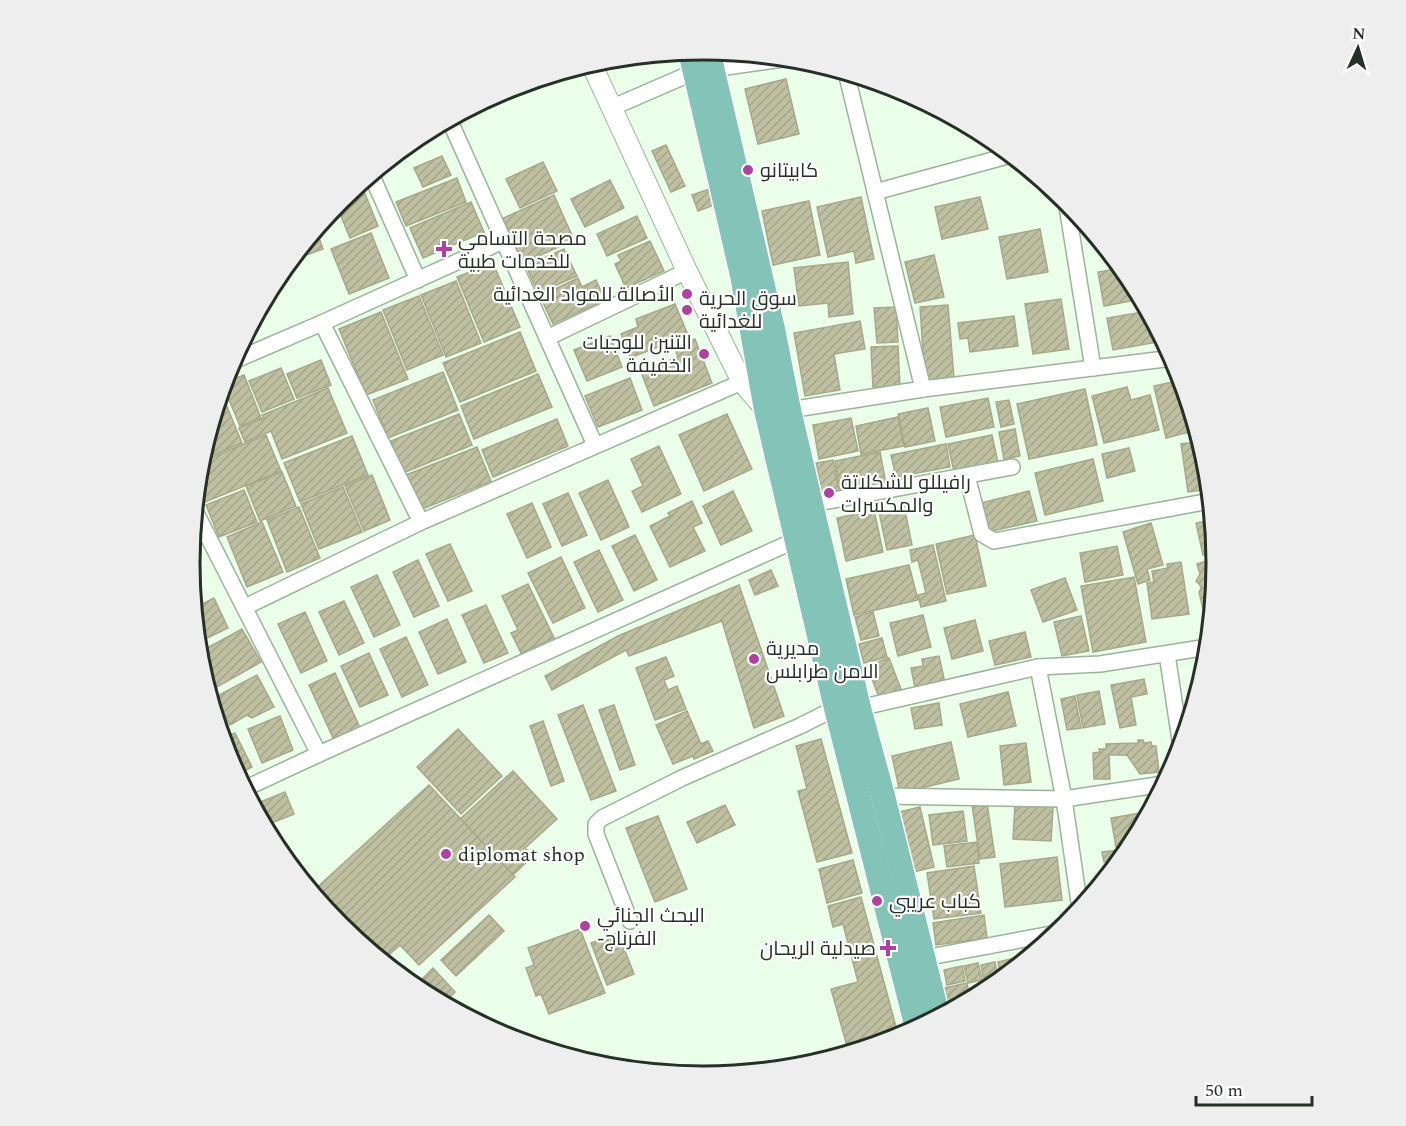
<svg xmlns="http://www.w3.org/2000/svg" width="1406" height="1126" font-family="Spectral,Cairo,serif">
	<defs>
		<pattern id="building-hatch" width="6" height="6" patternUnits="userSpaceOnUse" patternTransform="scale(1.5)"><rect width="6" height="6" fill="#bfc0a1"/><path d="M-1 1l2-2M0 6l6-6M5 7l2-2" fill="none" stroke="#a4a58a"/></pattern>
	</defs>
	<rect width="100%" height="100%" fill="#eafee9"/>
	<g fill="url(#building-hatch)" stroke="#a6a889" stroke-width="1.5">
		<polygon points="786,79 799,134 758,144 745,89"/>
		<polygon points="666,145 685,186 671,192 652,151"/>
		<polygon points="442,156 451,175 423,187 414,168"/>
		<polygon points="543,162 557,191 520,208 506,179"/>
		<polygon points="457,178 466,202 406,226 396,202"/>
		<polygon points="610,180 624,208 585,227 571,199"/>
		<polygon points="361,184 378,226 350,238 336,204 356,186"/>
		<polygon points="716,187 722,202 698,211 692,195"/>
		<polygon points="554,195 574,240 517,266 497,221"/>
		<polygon points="861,197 874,259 856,263 854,251 828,257 817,207"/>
		<polygon points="980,197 988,229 942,239 935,207"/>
		<polygon points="809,201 820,255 773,265 762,211"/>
		<polygon points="471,202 484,232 423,258 410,228"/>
		<polygon points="637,216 647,238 607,256 597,234"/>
		<polygon points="316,229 323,249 298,258 296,253"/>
		<polygon points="1040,229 1048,272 1007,279 999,237"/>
		<polygon points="371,233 389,278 349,294 331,249"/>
		<polygon points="650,241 664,271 626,288 615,264 621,261 618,255"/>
		<polygon points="564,249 577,276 538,293 526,266"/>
		<polygon points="934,255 944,297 915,303 905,262"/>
		<polygon points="848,262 853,314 829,317 828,303 799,306 794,268"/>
		<polygon points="493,263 520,327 484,342 457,277"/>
		<polygon points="1122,268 1130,278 1141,299 1104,306 1098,272"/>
		<polygon points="578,278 582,287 596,280 605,300 553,324 540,296"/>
		<polygon points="456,281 481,343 446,357 421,295"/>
		<polygon points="419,296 443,355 407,370 383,310"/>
		<polygon points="1061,299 1069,349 1033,354 1025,304"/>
		<polygon points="675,304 688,335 630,358 621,334 638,327 636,319"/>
		<polygon points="948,305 954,378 925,380 920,307"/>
		<polygon points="896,307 898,342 877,343 874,308"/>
		<polygon points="1148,311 1155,325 1158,342 1113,350 1107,318"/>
		<polygon points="381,312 408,379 366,395 339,329"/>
		<polygon points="1014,316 1018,346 970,352 968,338 960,339 958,323"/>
		<polygon points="860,321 865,349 834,354 840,390 805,396 794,333"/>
		<polygon points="520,332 536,371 460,402 443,363"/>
		<polygon points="610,336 622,367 587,381 574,350"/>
		<polygon points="695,339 712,383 654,406 641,372 678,357 674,347"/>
		<polygon points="898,346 900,387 873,387 871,347"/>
		<polygon points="321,360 331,385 297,398 287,374"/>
		<polygon points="281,368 294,399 262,412 249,381"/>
		<polygon points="443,372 458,410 388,438 373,400"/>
		<polygon points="538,374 552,407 474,439 461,406"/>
		<polygon points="244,375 261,418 240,426 223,385 223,383"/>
		<polygon points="630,378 642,410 598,427 585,396"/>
		<polygon points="1181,380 1193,431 1166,438 1154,386"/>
		<polygon points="1127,387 1131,400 1150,395 1159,430 1104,443 1092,396"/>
		<polygon points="328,388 347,433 282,459 271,431 245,442 239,428 264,418 262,415"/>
		<polygon points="1085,389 1097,445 1029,459 1017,404"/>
		<polygon points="221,392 242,443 213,455 206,440"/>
		<polygon points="988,398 994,427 946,437 940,407"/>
		<polygon points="1009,400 1014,424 1001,427 996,402"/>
		<polygon points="928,408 935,441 905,447 898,414"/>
		<polygon points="459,414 472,445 403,473 391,441"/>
		<polygon points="727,414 752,469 704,491 679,435"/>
		<polygon points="898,417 904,446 861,454 856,426"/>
		<polygon points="851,418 858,451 819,459 813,425"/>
		<polygon points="557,419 568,446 493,477 482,450"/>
		<polygon points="1015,429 1020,456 1004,459 999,432"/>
		<polygon points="266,435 281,471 200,504 196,494 200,462"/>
		<polygon points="992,435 998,463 954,472 948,444"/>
		<polygon points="352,436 368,475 300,502 284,463"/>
		<polygon points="1197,442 1199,445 1201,445 1205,457 1209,489 1188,492 1181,444"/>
		<polygon points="946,444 950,467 896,477 891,455"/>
		<polygon points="659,446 681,494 642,512 632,491 643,486 631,459"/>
		<polygon points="477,447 491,481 420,510 406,475"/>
		<polygon points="1129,448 1135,471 1107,478 1102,454"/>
		<polygon points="880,452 886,484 841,493 835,461"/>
		<polygon points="1093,459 1103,501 1045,515 1035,473"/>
		<polygon points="833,460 840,495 823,499 816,463"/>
		<polygon points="282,472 296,506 260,521 246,486"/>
		<polygon points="372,475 390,520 364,531 345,486"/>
		<polygon points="608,480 629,527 601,540 579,493"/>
		<polygon points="343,487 362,532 319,549 301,504"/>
		<polygon points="244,490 257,522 219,537 206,505"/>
		<polygon points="733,491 752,531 721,545 703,506"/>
		<polygon points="1029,491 1037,521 987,532 981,503"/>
		<polygon points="568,493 587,535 562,546 543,504"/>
		<polygon points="692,501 702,523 693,527 705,551 670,567 650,526 670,516 668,513"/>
		<polygon points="532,503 551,547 527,558 507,514"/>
		<polygon points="904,506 912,545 887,550 879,512"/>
		<polygon points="299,507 320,558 287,572 267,520"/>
		<polygon points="874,510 883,552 846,561 837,518"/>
		<polygon points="1212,520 1215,546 1213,546 1214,552 1203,555 1196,523"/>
		<polygon points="262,522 283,572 247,587 227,537"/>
		<polygon points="1151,523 1163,565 1147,569 1150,580 1138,584 1123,532"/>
		<polygon points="635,535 657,580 634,591 612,546"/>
		<polygon points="975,535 986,586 947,594 936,544"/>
		<polygon points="450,544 472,591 448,601 426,554"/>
		<polygon points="933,545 946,601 921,607 918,595 926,593 918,560 912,562 910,550"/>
		<polygon points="1117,546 1123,575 1085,582 1080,553"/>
		<polygon points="599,550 623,600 598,612 574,562"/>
		<polygon points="561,557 585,608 553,623 528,573"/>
		<polygon points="418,560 439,606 414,617 393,572"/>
		<polygon points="1210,560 1214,570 1216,570 1211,621 1206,622 1199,592 1201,588 1200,585 1196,581 1200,574 1197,564"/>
		<polygon points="1181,562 1189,614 1152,619 1147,583 1154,582 1152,571 1168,568 1167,564"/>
		<polygon points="909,565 918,600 854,615 846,579"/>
		<polygon points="771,570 778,586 755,595 749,580"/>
		<polygon points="377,575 400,625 374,637 351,587"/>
		<polygon points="1134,577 1146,642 1093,652 1081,586"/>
		<polygon points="1065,578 1077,610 1043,622 1031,590"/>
		<polygon points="528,584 554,638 521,653 511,633 518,630 502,596"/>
		<polygon points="739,585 784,716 754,728 722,621 629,656 626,650 552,690 545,676 618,636"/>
		<polygon points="214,598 228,628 197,643 194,608"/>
		<polygon points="344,601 364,643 339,655 319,612"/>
		<polygon points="486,605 508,653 484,663 462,615"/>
		<polygon points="305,612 327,661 301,673 278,624"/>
		<polygon points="873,612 879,636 861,640 855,617"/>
		<polygon points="923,615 931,647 898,656 890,623"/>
		<polygon points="1081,616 1089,651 1062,656 1054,622"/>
		<polygon points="447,619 466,662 438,674 419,632"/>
		<polygon points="975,620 983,651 952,659 944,628"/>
		<polygon points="242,629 261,662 208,692 199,663 198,653"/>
		<polygon points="1025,632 1031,657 995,665 989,641"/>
		<polygon points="406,637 428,685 402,697 380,649"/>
		<polygon points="882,638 887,657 864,663 859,644"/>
		<polygon points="369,653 388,695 360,707 341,666"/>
		<polygon points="939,656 945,683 915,688 911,668 923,666 922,659"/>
		<polygon points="666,657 674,676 664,680 668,690 677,686 686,709 655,720 636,668"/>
		<polygon points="889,658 901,689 879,697 867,666"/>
		<polygon points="335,673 360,728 334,740 309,685"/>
		<polygon points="257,675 274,707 252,718 247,715 230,725 215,697"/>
		<polygon points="1144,679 1147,694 1131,697 1136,725 1120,728 1111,685"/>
		<polygon points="1099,691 1105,724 1083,728 1077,695"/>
		<polygon points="1008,692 1016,726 968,737 960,704"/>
		<polygon points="1075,696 1081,728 1067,730 1061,699"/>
		<polygon points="939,703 942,725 915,729 911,708"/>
		<polygon points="583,705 616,791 591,800 558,715"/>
		<polygon points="614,705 635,765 620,770 599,710"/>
		<polygon points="687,711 701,744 708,741 713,751 694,759 693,756 673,764 656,725"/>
		<polygon points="280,716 293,750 262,763 248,729"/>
		<polygon points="543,721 564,781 551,786 530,726"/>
		<polygon points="458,729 502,776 461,814 417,767"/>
		<polygon points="235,733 252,767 237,775 228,759 222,739"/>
		<polygon points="821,739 852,853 817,862 798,791 807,789 796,746"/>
		<polygon points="1138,740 1143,740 1144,743 1151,742 1152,746 1156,746 1159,772 1140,774 1127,755 1109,755 1110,779 1094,779 1093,753 1100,752 1099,749 1106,749 1106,744 1138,743"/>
		<polygon points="951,742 959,779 900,793 892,756"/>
		<polygon points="1026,743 1031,782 1004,785 1000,746"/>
		<polygon points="513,771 557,819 525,848 533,856 513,875 460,819"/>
		<polygon points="429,785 515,877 419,965 400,945 382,961 340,926 312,892"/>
		<polygon points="285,792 294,814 264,826 253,805"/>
		<polygon points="987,803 995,857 980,859 972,805"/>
		<polygon points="725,805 735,825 697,843 687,822"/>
		<polygon points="1015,805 1053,807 1051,841 1013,839"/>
		<polygon points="920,807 934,867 913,872 899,812"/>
		<polygon points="963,811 967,841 933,845 929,815"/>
		<polygon points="1145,812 1146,818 1132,845 1116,847 1111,818"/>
		<polygon points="658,816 687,889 655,902 626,828"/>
		<polygon points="977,842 979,863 947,867 944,846"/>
		<polygon points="1130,849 1112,871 1111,861 1104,862 1102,852"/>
		<polygon points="1057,857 1062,900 1005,907 1000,864"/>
		<polygon points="853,860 862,893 827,903 819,869"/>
		<polygon points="974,866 981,913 934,919 927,873"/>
		<polygon points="861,897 899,1038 849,1053 831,989 858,982 843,924 833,927 828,906"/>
		<polygon points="489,915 504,931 456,976 441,960"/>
		<polygon points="984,915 987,938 936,945 933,923"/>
		<polygon points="580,929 605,993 549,1014 541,994 536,996 526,968 534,965 528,948"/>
		<polygon points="618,933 634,974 607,985 591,943"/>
		<polygon points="1015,958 1017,967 1005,976 1001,977 998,962"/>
		<polygon points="995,962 998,978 984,981 981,965"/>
		<polygon points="978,963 982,980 968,983 964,966"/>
		<polygon points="962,966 965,981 947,985 944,970"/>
		<polygon points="433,968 455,992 443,1004 414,987"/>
		<polygon points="967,983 970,1000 949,1011 944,988"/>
	</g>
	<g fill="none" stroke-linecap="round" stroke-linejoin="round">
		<g stroke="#9bb39a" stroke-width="18">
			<g id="minor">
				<polyline points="611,108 694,72 712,69 790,58"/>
				<polyline points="449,119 595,445"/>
				<polyline points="371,174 418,280"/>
				<polyline points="875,192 1011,155"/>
				<polyline points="1066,200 1093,368"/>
				<polyline points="322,323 421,522"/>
				<polyline points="547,338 687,271"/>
				<polyline points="231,362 322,323 503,241"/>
				<polyline points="923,389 1173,358"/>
				<polyline points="789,410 923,389 846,72"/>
				<polyline points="967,476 982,534 994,541 1210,501"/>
				<polyline points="812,504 1012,467"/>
				<polyline points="195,511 319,754"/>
				<polyline points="245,607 421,522 742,382"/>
				<polyline points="1167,654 1181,747"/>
				<polyline points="1038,667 1064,799 1080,909"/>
				<polyline points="859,708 1038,667 1100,664 1208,647"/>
				<polyline points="244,789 319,754 796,540"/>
				<polyline points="883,796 1064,799 1164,784"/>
				<polyline points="630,921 596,834 596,824 602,818 682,778 800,726 836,708"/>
				<polyline points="924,958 1057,933"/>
			</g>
		</g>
		<g stroke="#9bb39a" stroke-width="22">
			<polyline id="tertiary" points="591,63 687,271 742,382 766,410"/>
		</g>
		<g stroke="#fff" stroke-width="27">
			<g id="primary">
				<polyline points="708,50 773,329 789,410 859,708 883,796 938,1017"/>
				<polyline points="690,51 742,275 766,410 836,708 917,1028"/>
			</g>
		</g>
		<use href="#minor" stroke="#fff" stroke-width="15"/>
		<use href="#tertiary" stroke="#fff" stroke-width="20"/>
		<use href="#primary" stroke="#84c3b8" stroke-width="24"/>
	</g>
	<g fill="#af42a1" stroke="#fff" stroke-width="2">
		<circle cx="748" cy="170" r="6"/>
		<path d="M441 240h6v6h6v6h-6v6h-6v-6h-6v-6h6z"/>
		<circle cx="687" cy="294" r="6"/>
		<circle cx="687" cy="310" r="6"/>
		<circle cx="704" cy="354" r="6"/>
		<circle cx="829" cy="493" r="6"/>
		<circle cx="754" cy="659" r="6"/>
		<circle cx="446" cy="854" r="6"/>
		<circle cx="877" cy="901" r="6"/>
		<circle cx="585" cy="926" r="6"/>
		<path d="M885 939h6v6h6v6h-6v6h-6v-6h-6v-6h6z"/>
	</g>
	<g text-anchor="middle" stroke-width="4.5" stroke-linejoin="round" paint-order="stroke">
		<g font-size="20" fill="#263026" stroke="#fff" text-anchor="start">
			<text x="760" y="177">كابيتانو</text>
			<text x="458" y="245">مصحة التسامي<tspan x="458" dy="23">للخدمات طبية</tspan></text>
			<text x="675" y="301" text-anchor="end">الأصالة للمواد الغدائية</text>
			<text x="699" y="305">سوق الحرية<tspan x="699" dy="23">للغدائية</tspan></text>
			<text x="692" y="349" text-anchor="end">التنين للوجبات<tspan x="692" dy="23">الخفيفة</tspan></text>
			<text x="841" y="489">رافيللو للشكلاتة<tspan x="841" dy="23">والمكسرات</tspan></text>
			<text x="766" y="655">مديرية<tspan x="766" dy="23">الامن طرابلس</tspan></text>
			<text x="458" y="861">diplomat shop</text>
			<text x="889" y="908">كباب عريبي</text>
			<text x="597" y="922">البحث الجنائي<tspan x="597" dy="23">-الفرناج</tspan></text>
			<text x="876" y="955" text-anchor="end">صيدلية الريحان</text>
		</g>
	</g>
	<path d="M0 0H1406V1126H0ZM200 563a503 503 0 1 1 1006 0a503 503 0 1 1-1006 0Z" fill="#eee" fill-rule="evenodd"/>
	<path fill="none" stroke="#263026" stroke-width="3" d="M200 563a503 503 0 1 1 1006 0a503 503 0 1 1-1006 0Z"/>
	<g transform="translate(1358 48) rotate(4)" stroke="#ffffff" stroke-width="4.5" paint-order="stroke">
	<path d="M0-4.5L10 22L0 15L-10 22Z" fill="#263026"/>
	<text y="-9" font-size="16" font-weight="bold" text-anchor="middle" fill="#263026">N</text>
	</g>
	<path d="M1196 1096v9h116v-9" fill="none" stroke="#263026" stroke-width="3"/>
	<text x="1205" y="1096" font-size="18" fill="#263026" stroke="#ffffff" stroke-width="4.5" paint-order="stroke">50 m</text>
</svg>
